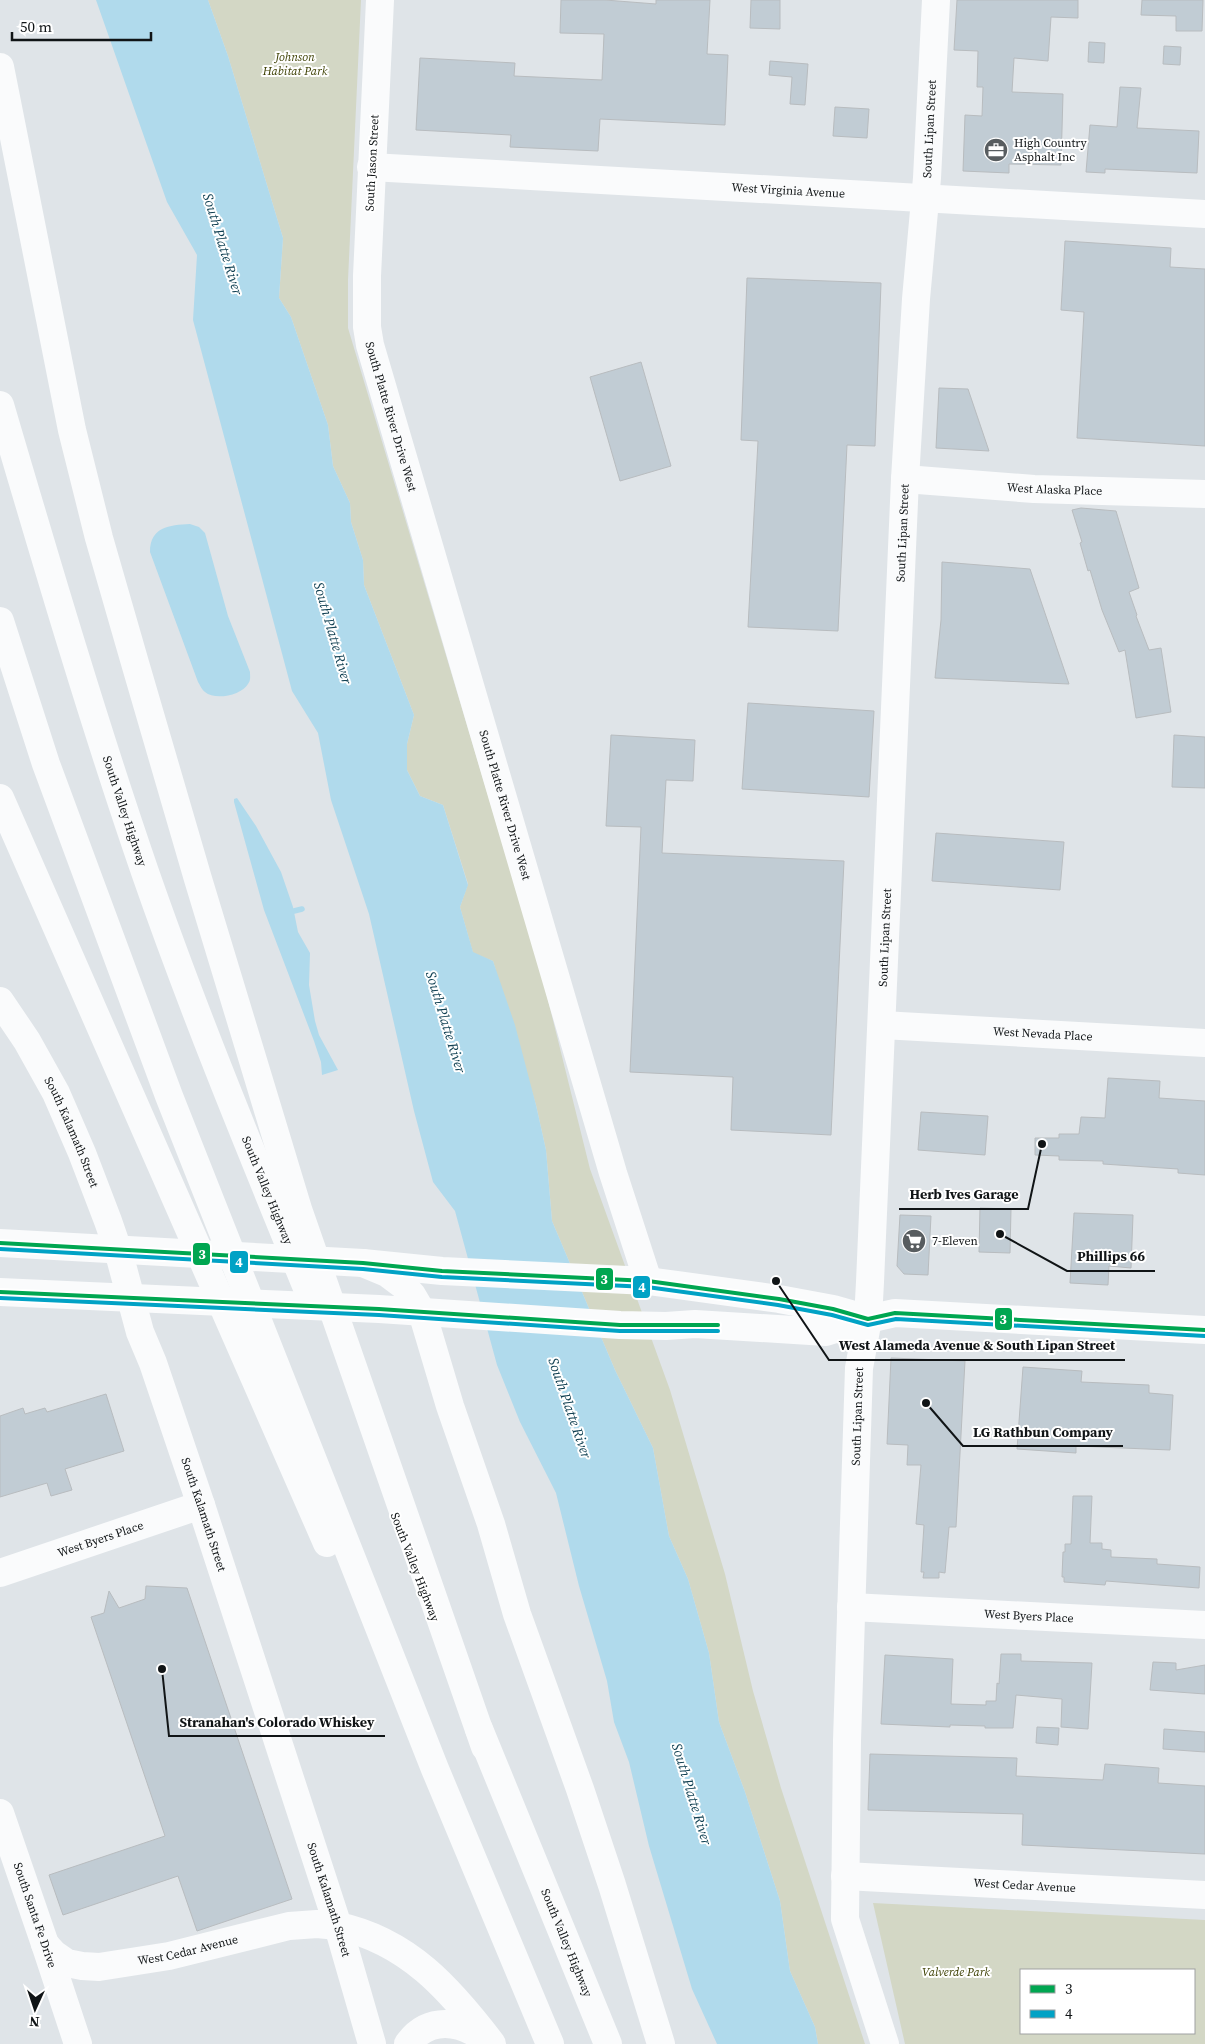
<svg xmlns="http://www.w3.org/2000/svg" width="1205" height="2044" font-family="'Source Serif 4',serif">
	<rect width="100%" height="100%" fill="#dfe4e8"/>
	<g fill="#d3d7c5" fill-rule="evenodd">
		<polygon points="208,0 361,0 348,280 348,328 542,976 590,1169 670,1390 725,1574 753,1691 781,1788 865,2044 818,2044 815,2027 790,1971 780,1901 745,1792 719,1722 709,1653 688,1579 669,1536 653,1448 615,1370 552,1221 546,1150 536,1105 493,961 473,953 460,907 468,884 443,805 420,796 407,770 407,744 414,715 364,585 363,560 351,522 350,503 333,466 328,425 291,317 279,298 283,238 228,56"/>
		<path d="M873 1903 1205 1920V2044H905ZM1021 1970H1194V2033H1021Z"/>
	</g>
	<g fill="#b0daec">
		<polygon points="96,0 208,0 228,56 283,238 279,298 291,317 328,425 333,466 350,503 351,522 363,560 364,585 414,715 407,744 407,770 420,796 443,805 468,885 460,907 473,952 493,961 515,1025 536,1105 546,1150 552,1221 615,1370 653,1448 669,1536 688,1579 709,1653 719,1722 745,1792 780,1901 790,1971 815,2027 818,2044 717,2044 692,1989 649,1846 629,1762 614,1722 607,1681 579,1586 556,1493 520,1422 497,1365 455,1211 433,1182 414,1111 369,914 331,800 318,733 292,691 193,320 197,255 167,202"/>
		<path d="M190 524 199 527 205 533 228 616 250 672C250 677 251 680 248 684 242 695 215 701 205 692 202 690 200 685 198 682L150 552C150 527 169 525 190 524Z"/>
		<polygon points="237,798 256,826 281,872 293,907 298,932 310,953 309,985 315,1021 319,1035 338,1070 322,1075 321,1062 314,1041 264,910 234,802 234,799"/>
	</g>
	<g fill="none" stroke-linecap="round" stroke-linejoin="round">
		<polyline stroke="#b0daec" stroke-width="5.5" points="294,911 302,909"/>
	</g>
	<g fill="#c1ccd4" stroke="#b8bcbf">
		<polygon points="561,0 605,0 656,4 656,0 710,0 707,54 728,55 725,125 600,119 598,151 510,147 511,135 416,130 420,58 515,63 514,76 602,80 604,34 560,33"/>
		<polygon points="751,0 780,0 780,29 750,28"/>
		<polygon points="957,0 1078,0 1078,18 1051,17 1048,61 1014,58 1012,92 1063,94 1061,165 1009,164 1009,173 963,171 965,115 982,116 983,87 977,87 978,51 954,50"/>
		<polygon points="1142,0 1203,0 1202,31 1176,31 1176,16 1141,15"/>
		<polygon points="1089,42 1105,43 1104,63 1088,62"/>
		<polygon points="1164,46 1181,47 1180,65 1163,64"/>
		<polygon points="770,61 808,64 805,105 790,104 792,77 769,75"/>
		<polygon points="1120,87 1141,88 1137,128 1199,131 1197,173 1105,169 1105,173 1086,172 1090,125 1117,127"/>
		<polygon points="835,107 869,109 867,138 833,136"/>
		<polygon points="1065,241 1171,248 1170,267 1205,269 1205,446 1077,438 1084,312 1061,310"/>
		<polygon points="747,278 881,283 875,446 847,445 838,631 748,627 758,441 741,440"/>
		<polygon points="641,362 671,466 620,481 590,377"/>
		<polygon points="939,388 968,389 989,451 936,448"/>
		<polygon points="1081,508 1116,511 1139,588 1129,592 1137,615 1136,616 1149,650 1161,648 1171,712 1136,718 1125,650 1119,652 1102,610 1090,570 1088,571 1080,543 1082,542 1072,510"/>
		<polygon points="942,562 1030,569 1069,684 935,678 941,620"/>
		<polygon points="748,703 874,711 869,797 742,789"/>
		<polygon points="611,735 695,740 693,781 666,780 662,853 844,861 831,1135 731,1130 733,1077 630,1072 641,827 606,826"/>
		<polygon points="1174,735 1205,737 1205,788 1172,787"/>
		<polygon points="936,833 1064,842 1060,890 932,881"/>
		<polygon points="1108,1078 1160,1081 1159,1098 1205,1101 1205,1175 1178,1173 1178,1169 1103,1164 1103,1161 1059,1160 1059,1156 1035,1155 1035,1138 1059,1138 1059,1134 1079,1134 1081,1117 1105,1118"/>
		<polygon points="921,1112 988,1116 985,1155 918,1150"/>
		<polygon points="980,1208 1011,1209 1010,1253 979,1252"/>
		<polygon points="1074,1213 1133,1215 1131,1268 1109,1266 1108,1285 1070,1283"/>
		<polygon points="900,1215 931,1216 928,1275 904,1274 897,1266"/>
		<polygon points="891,1358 965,1361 956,1527 949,1527 945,1573 939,1572 939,1578 923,1578 924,1572 921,1572 924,1525 916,1524 921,1465 907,1465 908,1445 887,1444"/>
		<polygon points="1023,1367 1082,1371 1081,1382 1149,1385 1149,1393 1173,1395 1170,1450 1076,1446 1076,1453 1017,1449"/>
		<polygon points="106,1394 124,1451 65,1469 72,1490 51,1496 47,1483 0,1497 0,1416 23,1408 25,1414 45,1408 47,1412"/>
		<polygon points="1073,1496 1092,1496 1090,1543 1102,1543 1102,1549 1111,1550 1111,1557 1157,1559 1157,1564 1200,1567 1199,1588 1106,1581 1105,1585 1064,1582 1064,1577 1062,1577 1063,1552 1065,1552 1065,1544 1071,1544"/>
		<polygon points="146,1586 187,1588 292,1899 197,1931 178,1876 63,1915 49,1875 165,1836 91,1617 104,1613 109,1591 119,1608 145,1599"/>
		<polygon points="1001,1654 1021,1654 1021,1661 1092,1663 1088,1729 1061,1727 1062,1699 1016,1695 1013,1728 985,1728 985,1726 950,1725 950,1727 881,1724 885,1655 953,1659 951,1704 986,1705 986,1701 996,1701 997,1683 999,1684"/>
		<polygon points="1153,1662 1176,1663 1176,1670 1205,1665 1205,1694 1150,1690"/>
		<polygon points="1037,1727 1059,1728 1058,1745 1036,1743"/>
		<polygon points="1164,1729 1205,1732 1205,1752 1163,1749"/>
		<polygon points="870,1754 1017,1758 1016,1776 1103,1780 1105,1764 1159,1768 1158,1783 1205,1786 1205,1854 1022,1845 1023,1814 868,1810"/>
	</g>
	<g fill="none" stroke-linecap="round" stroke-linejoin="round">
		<g stroke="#fafbfc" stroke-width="28">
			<path id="s1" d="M380 0 367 276V327L370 345 613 1173 648 1281"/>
			<path id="s2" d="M371 167 1205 214"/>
			<path id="s3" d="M905 479 1034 489 1205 494"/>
			<path id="s4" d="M882 1025 1205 1043"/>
			<path id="s5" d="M0 1573 201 1505"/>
			<path id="s6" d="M851 1607 1205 1625"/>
			<path id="s7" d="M845 1876 1205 1895"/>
			<path id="s8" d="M885 2044 845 1919 847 1741 859 1368 868 1319 870 1282 905 479 916 299 927 178 936 0"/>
		</g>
		<g stroke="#fafbfc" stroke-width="28">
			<path id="s9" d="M0 1001 27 1041 56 1093 82 1153 108 1221 118 1250 140 1332 153 1363 201 1505 338 1926 372 2044"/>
			<polyline points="0,1243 363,1263 442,1271 648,1281 779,1299 833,1309 868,1319"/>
			<polyline points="0,1292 379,1309 620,1325 666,1326 695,1324 826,1332 868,1319 895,1313 1205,1330"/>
			<path id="s10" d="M0 1813 45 1944 78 2044"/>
			<path id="s11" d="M45 1944 54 1954 67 1963 82 1966 99 1967 169 1956 289 1926 317 1924 338 1926"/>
		</g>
		<g stroke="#fafbfc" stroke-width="28">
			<polyline points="0,67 72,430 99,538 135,663 198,879 298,1209 485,1747"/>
			<path id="s12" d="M0 405C46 561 92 718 145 872 194 1013 251 1151 307 1288"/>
			<polyline points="0,621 46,764 169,1096 435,1769 550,2044"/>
			<polyline points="0,798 327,1543"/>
			<polyline points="363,1263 387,1273 403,1285 412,1295 422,1312 450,1406 491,1524 517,1614 580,1789 612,1885 661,2044"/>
			<path id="s13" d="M479 1729 608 2044"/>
			<path d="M338 1926C408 1941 450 1989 492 2044"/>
			<path d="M408 2044C428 2016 461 2020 485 2040"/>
		</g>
		<g stroke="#fff" stroke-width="8">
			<g id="bus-1">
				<polyline points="0,1243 363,1263 442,1271 648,1281 779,1299 833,1309 868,1319 895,1313 1205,1330"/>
				<polyline points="0,1292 379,1309 620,1325 718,1325"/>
			</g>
		</g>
		<g stroke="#fff" stroke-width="8">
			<g id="bus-2">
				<polyline points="0,1249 363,1269 442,1277 647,1287 778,1305 832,1315 868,1325 896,1319 1205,1336"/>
				<polyline points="0,1298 379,1315 620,1331 718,1331"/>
			</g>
		</g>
		<use href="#bus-1" stroke="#00a651" stroke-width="4"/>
		<use href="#bus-2" stroke="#01a2c5" stroke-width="4"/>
	</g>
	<defs>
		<g id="office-disc" transform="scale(1.25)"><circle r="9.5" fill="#585d60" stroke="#fff"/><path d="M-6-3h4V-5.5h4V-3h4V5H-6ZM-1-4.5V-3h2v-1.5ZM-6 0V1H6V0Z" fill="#fff"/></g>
		<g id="supermarket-disc" transform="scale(1.25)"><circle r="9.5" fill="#585d60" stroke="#fff"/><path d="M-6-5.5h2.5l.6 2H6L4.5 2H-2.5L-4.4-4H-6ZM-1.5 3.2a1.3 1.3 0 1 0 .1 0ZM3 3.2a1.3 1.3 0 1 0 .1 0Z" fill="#fff"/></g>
	</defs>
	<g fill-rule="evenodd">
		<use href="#office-disc" x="996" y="150"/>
		<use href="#supermarket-disc" x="914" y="1241"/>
	</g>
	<g text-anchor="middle" stroke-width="4" stroke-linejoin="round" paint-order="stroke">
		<g font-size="12" font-style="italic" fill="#3c3f00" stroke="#fff">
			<text x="295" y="61">Johnson<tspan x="295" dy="14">Habitat Park</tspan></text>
			<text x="956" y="1976">Valverde Park</text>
		</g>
		<g font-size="12" fill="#101416" stroke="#fff">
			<text dy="4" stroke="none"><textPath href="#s8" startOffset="1924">South Lipan Street</textPath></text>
			<text transform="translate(372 163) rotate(-87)" y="4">South Jason Street</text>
			<text dy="4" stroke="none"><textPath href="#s2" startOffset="418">West Virginia Avenue</textPath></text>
			<text dy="4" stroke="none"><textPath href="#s1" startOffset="420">South Platte River Drive West</textPath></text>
			<text dy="4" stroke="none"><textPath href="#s3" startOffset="150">West Alaska Place</textPath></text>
			<text dy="4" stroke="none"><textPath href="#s8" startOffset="1519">South Lipan Street</textPath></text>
			<text dy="4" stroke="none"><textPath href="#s1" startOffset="825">South Platte River Drive West</textPath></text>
			<text dy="4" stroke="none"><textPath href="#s12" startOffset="425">South Valley Highway</textPath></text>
			<text dy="4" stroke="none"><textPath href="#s8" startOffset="1114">South Lipan Street</textPath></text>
			<text dy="4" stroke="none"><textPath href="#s4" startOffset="161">West Nevada Place</textPath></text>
			<text dy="4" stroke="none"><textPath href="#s9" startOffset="150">South Kalamath Street</textPath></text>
			<text dy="4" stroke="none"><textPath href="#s12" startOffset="830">South Valley Highway</textPath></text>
			<text dy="4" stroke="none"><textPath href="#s8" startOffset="634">South Lipan Street</textPath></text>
			<text dy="4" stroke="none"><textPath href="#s9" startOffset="555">South Kalamath Street</textPath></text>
			<text dy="4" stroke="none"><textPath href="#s5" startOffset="106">West Byers Place</textPath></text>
			<text transform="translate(415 1567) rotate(69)" y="4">South Valley Highway</text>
			<text dy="4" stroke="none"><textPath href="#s6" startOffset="178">West Byers Place</textPath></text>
			<text dy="4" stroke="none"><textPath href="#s7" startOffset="180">West Cedar Avenue</textPath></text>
			<text dy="4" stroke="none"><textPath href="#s9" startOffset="960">South Kalamath Street</textPath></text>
			<text dy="4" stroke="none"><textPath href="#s10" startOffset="108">South Santa Fe Drive</textPath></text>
			<text dy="4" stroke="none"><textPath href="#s13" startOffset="231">South Valley Highway</textPath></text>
			<text dy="4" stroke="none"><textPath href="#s11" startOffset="152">West Cedar Avenue</textPath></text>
		</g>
		<g font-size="12" fill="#101416" stroke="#fff" text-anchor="start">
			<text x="1014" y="147">High Country<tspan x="1014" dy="14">Asphalt Inc</tspan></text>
			<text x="932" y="1245">7-Eleven</text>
		</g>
		<g font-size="14" font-style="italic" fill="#114153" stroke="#fff">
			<text transform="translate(223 244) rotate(73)" y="5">South Platte River</text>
			<text transform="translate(333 633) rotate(74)" y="5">South Platte River</text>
			<text transform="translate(446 1022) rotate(73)" y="5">South Platte River</text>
			<text transform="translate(570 1408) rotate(71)" y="5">South Platte River</text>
			<text transform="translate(692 1794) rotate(73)" y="5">South Platte River</text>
		</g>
	</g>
	<path fill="none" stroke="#101416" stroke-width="2" d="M1042 1144L1028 1209H899M1000 1234L1067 1271H1155M776 1281L829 1360H1125M926 1403L963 1446H1123M162 1669L169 1736H385"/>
	<g fill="#101416" stroke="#fff" stroke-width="2">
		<circle cx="1042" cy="1144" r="5"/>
		<circle cx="1000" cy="1234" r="5"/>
		<circle cx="776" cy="1281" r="5"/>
		<circle cx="926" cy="1403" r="5"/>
		<circle cx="162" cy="1669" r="5"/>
	</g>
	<g font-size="14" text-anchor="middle" font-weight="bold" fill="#101416" stroke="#fff" stroke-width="4" stroke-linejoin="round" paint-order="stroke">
		<text x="964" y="1199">Herb Ives Garage</text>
		<text x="1111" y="1261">Phillips 66</text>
		<text x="977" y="1350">West Alameda Avenue &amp; South Lipan Street</text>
		<text x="1043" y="1437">LG Rathbun Company</text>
		<text x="277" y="1727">Stranahan's Colorado Whiskey</text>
	</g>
	<g stroke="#fff" stroke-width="2">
		<rect x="192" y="1242" width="19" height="24" rx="5" fill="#00a651"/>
		<rect x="229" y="1250" width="20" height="24" rx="5" fill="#01a2c5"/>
		<rect x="595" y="1267" width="19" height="24" rx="5" fill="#00a651"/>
		<rect x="632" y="1275" width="19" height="24" rx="5" fill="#01a2c5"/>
		<rect x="994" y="1307" width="19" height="24" rx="5" fill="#00a651"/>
	</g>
	<g font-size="14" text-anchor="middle" font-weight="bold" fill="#fff">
		<text x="202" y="1259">3</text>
		<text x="239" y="1267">4</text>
		<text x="604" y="1284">3</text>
		<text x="642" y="1292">4</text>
		<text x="1003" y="1324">3</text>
	</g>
	<rect x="1020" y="1969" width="175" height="65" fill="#ffffff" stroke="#9fa1a2"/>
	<rect x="1030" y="1985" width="25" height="8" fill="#00a651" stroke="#9fa1a2"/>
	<text x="1065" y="1994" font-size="15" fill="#101416">3</text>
	<rect x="1030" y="2010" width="25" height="8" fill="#01a2c5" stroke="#9fa1a2"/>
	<text x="1065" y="2019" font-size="15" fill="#101416">4</text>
	<g transform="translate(35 2009) rotate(183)" stroke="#ffffff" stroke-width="4" paint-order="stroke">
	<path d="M0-4L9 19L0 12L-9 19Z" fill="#101416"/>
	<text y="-8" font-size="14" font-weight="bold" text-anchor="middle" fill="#101416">N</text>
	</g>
	<path d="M12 32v8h139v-8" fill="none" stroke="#101416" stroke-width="2.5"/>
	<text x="20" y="32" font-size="15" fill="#101416" stroke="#ffffff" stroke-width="4" paint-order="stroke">50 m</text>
</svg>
